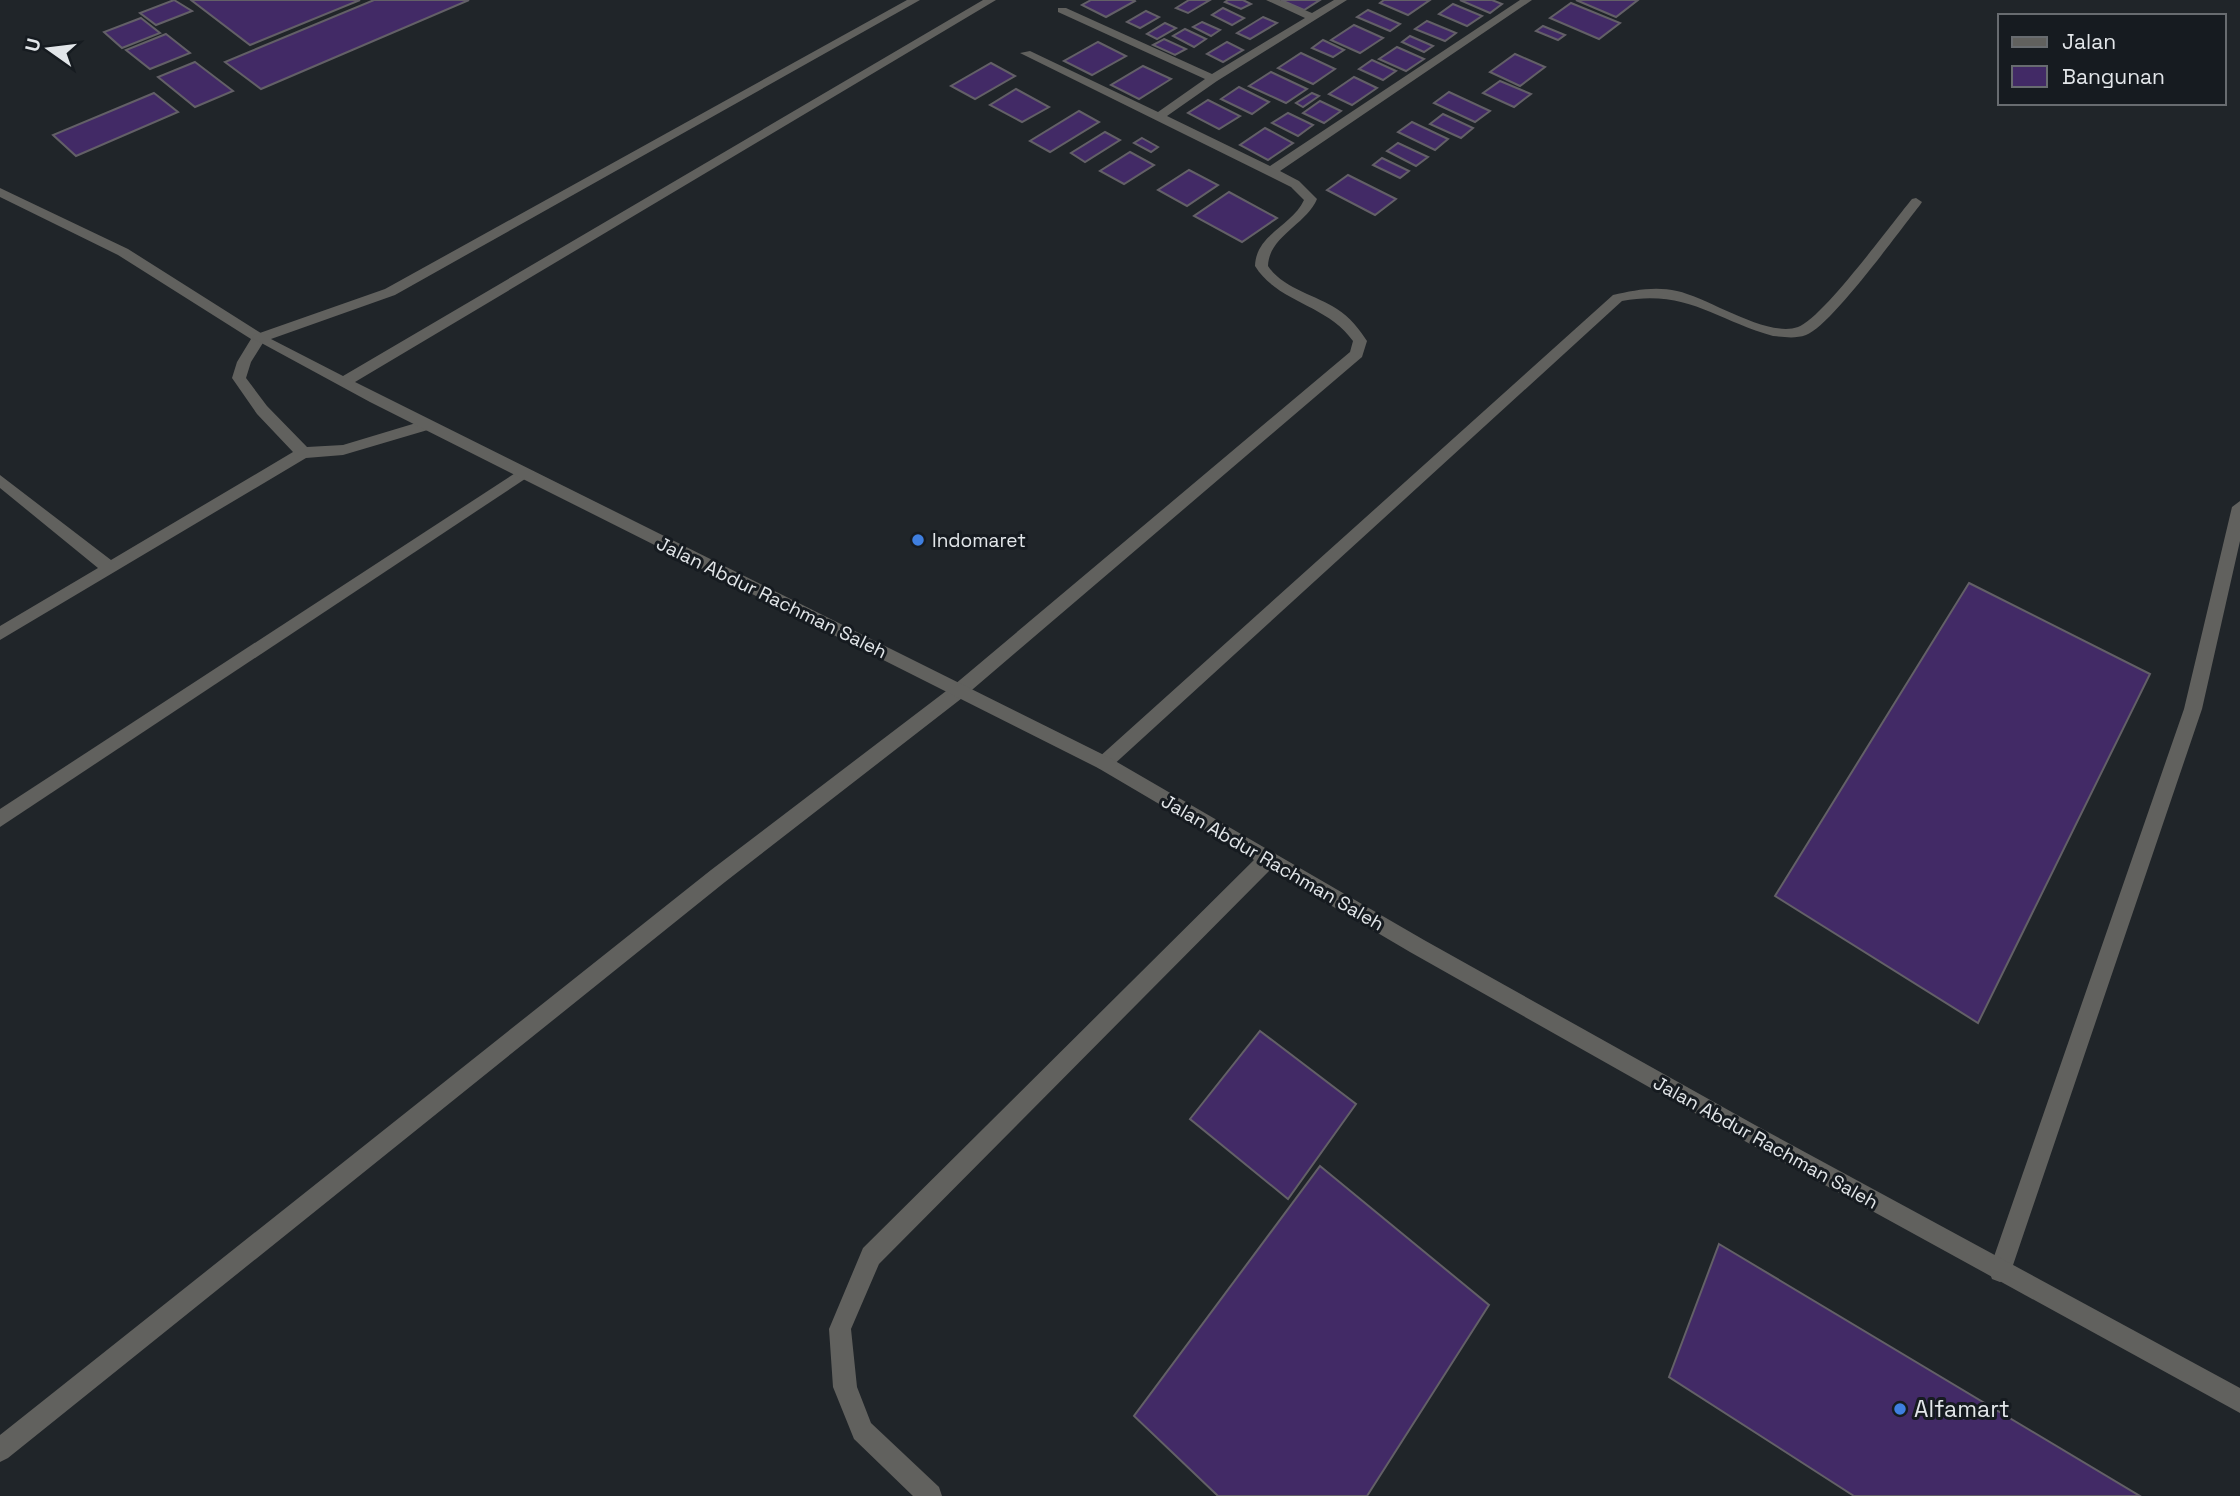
<svg xmlns="http://www.w3.org/2000/svg" width="2240" height="1496" font-family="'Space Grotesk',sans-serif">
	<rect width="100%" height="100%" fill="#202529"/>
	<g fill="#422a66" stroke="#636067" stroke-width="2">
		<polygon points="174,0 192,11 156,25 140,13"/>
		<polygon points="191,0 360,0 250,45"/>
		<polygon points="374,0 469,0 261,89 225,62"/>
		<polygon points="1091,0 1134,0 1135,1 1106,17 1082,5"/>
		<polygon points="1189,0 1210,0 1188,13 1176,8"/>
		<polygon points="1228,0 1243,0 1251,4 1241,9 1225,2"/>
		<polygon points="1281,0 1320,0 1304,10"/>
		<polygon points="1384,0 1430,0 1408,15 1380,3"/>
		<polygon points="1460,0 1492,0 1502,4 1490,13"/>
		<polygon points="1576,0 1638,0 1616,17"/>
		<polygon points="1571,3 1620,23 1599,39 1550,18"/>
		<polygon points="1453,4 1482,16 1467,26 1439,14"/>
		<polygon points="1223,8 1244,18 1232,25 1212,15"/>
		<polygon points="1368,10 1400,24 1390,31 1357,17"/>
		<polygon points="1146,11 1159,17 1140,28 1127,22"/>
		<polygon points="1263,17 1277,23 1250,39 1237,33"/>
		<polygon points="141,18 160,33 122,48 104,32"/>
		<polygon points="1427,21 1456,33 1445,41 1415,29"/>
		<polygon points="1202,22 1220,30 1211,36 1193,27"/>
		<polygon points="1165,23 1176,28 1157,39 1147,34"/>
		<polygon points="1354,25 1383,38 1360,53 1331,40"/>
		<polygon points="1543,26 1565,35 1558,40 1536,31"/>
		<polygon points="1185,29 1206,39 1194,47 1173,36"/>
		<polygon points="166,34 190,53 150,69 126,50"/>
		<polygon points="1410,36 1433,46 1424,52 1402,42"/>
		<polygon points="1164,39 1186,49 1175,55 1153,45"/>
		<polygon points="1323,40 1344,50 1333,57 1312,48"/>
		<polygon points="1098,42 1126,56 1092,75 1064,61"/>
		<polygon points="1227,42 1243,50 1223,62 1207,54"/>
		<polygon points="1397,47 1424,59 1406,71 1379,59"/>
		<polygon points="1301,53 1335,69 1313,84 1278,68"/>
		<polygon points="1515,54 1545,67 1520,86 1490,72"/>
		<polygon points="1372,60 1396,71 1383,80 1359,69"/>
		<polygon points="195,62 233,91 195,107 158,77"/>
		<polygon points="991,63 1015,76 975,99 951,86"/>
		<polygon points="1143,66 1171,79 1139,99 1111,85"/>
		<polygon points="1271,72 1307,89 1286,103 1249,86"/>
		<polygon points="1354,77 1377,88 1352,105 1329,94"/>
		<polygon points="1500,81 1531,94 1514,107 1483,93"/>
		<polygon points="1239,87 1269,102 1252,114 1221,99"/>
		<polygon points="1016,89 1049,107 1022,122 990,105"/>
		<polygon points="1449,92 1490,111 1475,122 1434,103"/>
		<polygon points="154,93 178,112 76,156 53,135"/>
		<polygon points="1312,93 1319,96 1303,107 1296,103"/>
		<polygon points="1208,100 1240,116 1219,129 1188,113"/>
		<polygon points="1320,101 1341,111 1324,123 1303,113"/>
		<polygon points="1079,111 1099,122 1050,152 1030,141"/>
		<polygon points="1288,113 1313,125 1298,136 1272,123"/>
		<polygon points="1443,114 1473,128 1461,138 1430,124"/>
		<polygon points="1412,122 1448,139 1435,150 1398,132"/>
		<polygon points="1265,128 1293,143 1268,160 1240,145"/>
		<polygon points="1105,132 1120,140 1085,162 1071,153"/>
		<polygon points="1142,138 1158,147 1151,152 1134,143"/>
		<polygon points="1398,143 1428,157 1416,166 1387,151"/>
		<polygon points="1130,152 1154,165 1124,184 1100,171"/>
		<polygon points="1382,158 1409,171 1400,178 1373,165"/>
		<polygon points="1189,170 1218,185 1187,206 1158,190"/>
		<polygon points="1348,175 1396,199 1375,215 1327,190"/>
		<polygon points="1229,192 1277,218 1242,242 1194,216"/>
		<polygon points="1969,583 2150,674 1978,1023 1775,896"/>
		<polygon points="1260,1031 1356,1104 1288,1199 1190,1119"/>
		<polygon points="1320,1166 1489,1305 1367,1496 1218,1496 1134,1416"/>
		<polygon points="1719,1244 2140,1496 1854,1496 1669,1377"/>
	</g>
	<g fill="none" stroke-linecap="round" stroke-linejoin="round">
		<g fill="#61615e" fill-rule="evenodd">
			<polygon points="523,468 531,473 528,477 0,827 0,809"/>
			<polygon points="2240,501 2240,541 2202,709 2011,1271 2008,1279 2000,1282 1992,1279 1989,1271 2184,709 2232,507"/>
			<polygon points="1268,851 1275,853 1277,859 1275,865 879,1264 851,1329 857,1387 871,1423 939,1487 942,1496 913,1496 854,1439 833,1387 829,1329 863,1248 1261,853"/>
		</g>
		<g fill="#61615e" fill-rule="evenodd">
			<path d="M1266 0H1280L1312 13 1334 0H1347L1217 81 1167 116 1270 166 1520 0H1532L1280 171 1299 181 1317 199C1306 225 1269 236 1268 266 1283 289 1316 295 1337 309 1350 317 1359 329 1367 341L1362 357 966 695 725 882 8 1458 0 1462V1435L711 870 954 685 1350 352 1353 341C1327 304 1278 303 1255 266 1256 234 1292 226 1304 200L1291 187 1020 53 1030 51 1158 112 1205 79 1058 12V8H1066L1212 74 1305 18Z"/>
			<polygon points="0,188 128,249 264,335 266,338 251,362 246,378 267,406 307,447 343,445 426,420 433,425 431,429 343,455 306,458 0,640 0,626 98,568 0,488 0,475 111,560 293,452 257,414 232,378 237,362 251,339 118,255 0,197"/>
			<path d="M1916 198 1922 202 1920 205C1900 230 1831 326 1806 335 1795 339 1784 337 1773 336 1715 320 1687 289 1622 301L1110 768 1104 770 1098 768 1095 763 1098 758 1613 295C1634 290 1656 286 1677 291 1709 298 1767 338 1798 327 1822 319 1892 223 1912 199Z"/>
		</g>
		<polygon fill="#61615e" fill-rule="evenodd" points="907,0 920,0 395,295 271,339 343,376 983,0 996,0 355,382 1110,758 1424,940 1755,1125 2240,1388 2240,1413 1741,1139 1410,952 1098,768 370,402 252,338 254,335 385,289"/>
	</g>
	<g fill="#3f7fe0" stroke="#161b20" stroke-width="2.5">
		<circle cx="918" cy="540" r="7"/>
		<circle cx="1900" cy="1409" r="7"/>
	</g>
	<g text-anchor="middle" stroke-width="6" stroke-linejoin="round" paint-order="stroke">
		<g font-size="19" fill="#e2e6e9" stroke="#161b20" text-anchor="start">
			<text x="932" y="547">Indomaret</text>
		</g>
		<g font-size="19" fill="#e2e6e9" stroke="#161b20">
			<text transform="translate(772 597) rotate(26)" y="7">Jalan Abdur Rachman Saleh</text>
			<text transform="translate(1273 862) rotate(30)" y="7">Jalan Abdur Rachman Saleh</text>
			<text transform="translate(1766 1142) rotate(29)" y="7">Jalan Abdur Rachman Saleh</text>
		</g>
		<g font-size="23" fill="#e2e6e9" stroke="#161b20" text-anchor="start">
			<text x="1914" y="1417">Alfamart</text>
		</g>
	</g>
	<rect x="1998" y="14" width="228" height="91" fill="#161b20" stroke="#686c70" stroke-width="2"/>
	<rect x="2012" y="37" width="35" height="10" fill="#61615e" stroke="#686c70" stroke-width="2"/>
	<text x="2062" y="49" font-size="21" fill="#e2e6e9">Jalan</text>
	<rect x="2012" y="66" width="35" height="21" fill="#422a66" stroke="#686c70" stroke-width="2"/>
	<text x="2062" y="84" font-size="21" fill="#e2e6e9">Bangunan</text>
	<g transform="translate(49 49) rotate(284)" stroke="#161b20" stroke-width="5" paint-order="stroke">
	<path d="M0-5L12 26L0 18L-12 26Z" fill="#e2e6e9"/>
	<text y="-10" font-size="19" font-weight="bold" text-anchor="middle" fill="#e2e6e9">U</text>
	</g>
</svg>
